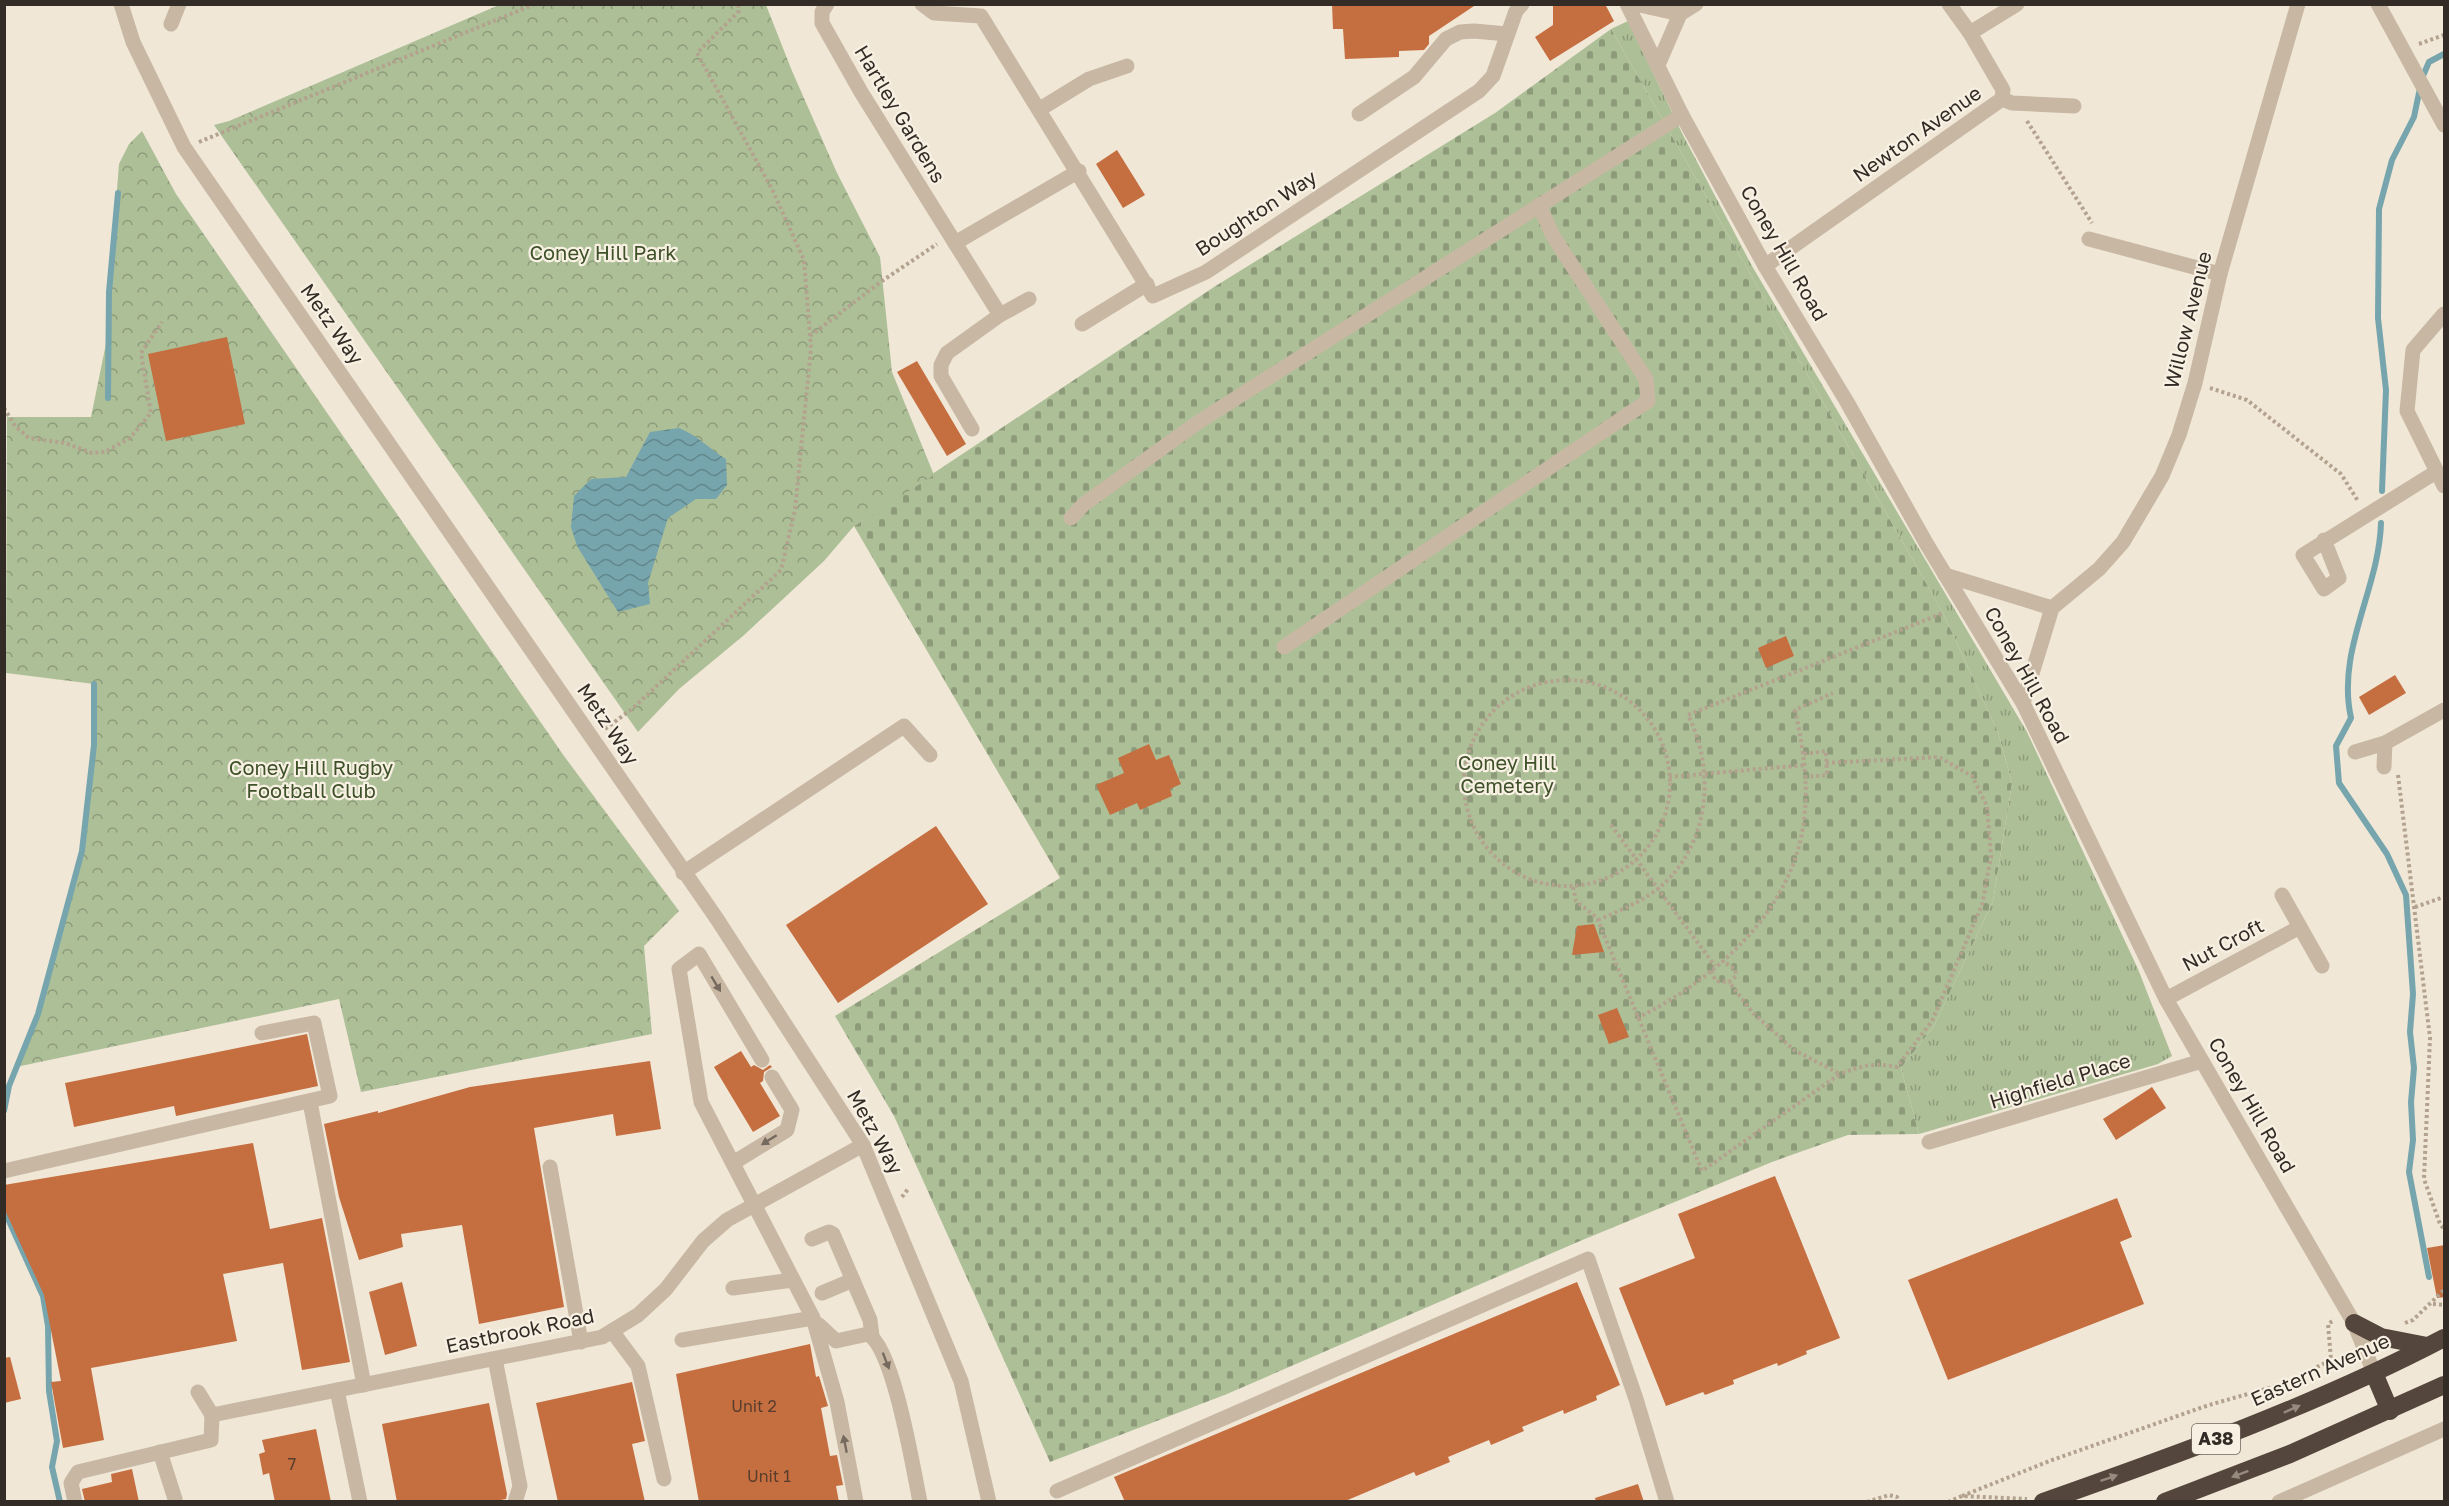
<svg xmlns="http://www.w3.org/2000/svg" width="2449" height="1506" font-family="'Golos Text',sans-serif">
	<defs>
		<pattern id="grass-tufts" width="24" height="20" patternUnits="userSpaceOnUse" patternTransform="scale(1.5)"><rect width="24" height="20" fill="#adbf97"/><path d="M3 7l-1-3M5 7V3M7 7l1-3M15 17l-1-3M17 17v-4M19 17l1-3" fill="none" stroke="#8d9b7b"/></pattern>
		<pattern id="cemetery-stones" width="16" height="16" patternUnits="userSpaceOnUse" patternTransform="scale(1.5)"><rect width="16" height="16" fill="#adbf97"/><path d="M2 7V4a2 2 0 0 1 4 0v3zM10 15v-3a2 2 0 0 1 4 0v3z" fill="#8d9b7b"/></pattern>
		<pattern id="park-crowns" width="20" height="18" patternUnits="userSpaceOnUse" patternTransform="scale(1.5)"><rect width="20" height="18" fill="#adbf97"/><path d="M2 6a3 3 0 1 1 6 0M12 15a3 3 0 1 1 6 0" fill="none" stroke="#8d9b7b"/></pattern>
		<pattern id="water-waves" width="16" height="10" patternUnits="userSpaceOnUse" patternTransform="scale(1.5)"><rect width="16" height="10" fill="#76a5ad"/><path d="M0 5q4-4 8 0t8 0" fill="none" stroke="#61878d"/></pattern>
	</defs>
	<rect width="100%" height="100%" fill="#f0e7d7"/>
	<polygon fill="url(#grass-tufts)" points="1628,21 1683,135 1752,266 2027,732 2138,969 2172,1056 2158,1064 1919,1134 1901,1068 1934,1026 1993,901 2012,783 1998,732 1943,613 1611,29"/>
	<polygon fill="url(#cemetery-stones)" points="1611,29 1943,613 1998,732 2012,783 1993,901 1934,1026 1901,1068 1919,1134 1848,1135 1772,1162 1580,1241 1227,1394 1050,1462 894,1116 835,1016 1060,878 854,526 1214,287 1495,113"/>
	<g fill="url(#park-crowns)">
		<polygon points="499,5 766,5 792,71 837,173 880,257 892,372 934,475 854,526 824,561 743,636 679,689 638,732 214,125 229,121"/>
		<path d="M142 131 176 194 564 756 679 911 644 946 652 1034 361 1092 339 999 16 1067C68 941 93 820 94 684L6 673 7 417H91L110 324 109 292 119 164 129 144Z"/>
	</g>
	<path fill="url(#water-waves)" d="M679 428C700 437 708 448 726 459L727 485 716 499H696L668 518 648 583 650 604 618 612 577 546 571 527 574 496 591 479 626 477 650 432Z"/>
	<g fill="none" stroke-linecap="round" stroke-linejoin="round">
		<g stroke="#76a5ad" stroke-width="6">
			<polyline points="2422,78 2429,62 2444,54"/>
			<polyline points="108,398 109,292 118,193"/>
			<polyline points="2382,491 2386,390 2378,318 2379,209 2392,160 2414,117 2420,88"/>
			<path d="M2381 523C2379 590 2336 650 2351 718L2336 746 2339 783 2387 854 2406 895 2413 994 2410 1032 2414 1068 2411 1102 2413 1140 2409 1172 2429 1277"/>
			<polyline points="4,1111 9,1086 38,1014 82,851 94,745 94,684"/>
			<polyline points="4,1210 43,1296 48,1326 49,1391 57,1441 52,1467 60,1502"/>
		</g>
	</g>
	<g fill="#c56e40">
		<polygon points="1332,4 1477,4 1429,36 1429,44 1424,50 1399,51 1399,57 1345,59 1343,29 1333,29"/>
		<polygon points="1553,4 1605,4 1614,21 1550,61 1535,37 1553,25"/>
		<polygon points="1117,150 1145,195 1123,208 1096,164"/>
		<polygon points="227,337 245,424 166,441 148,354"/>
		<polygon points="917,361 966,444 947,456 897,372"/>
		<polygon points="1786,636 1794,656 1766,668 1758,648"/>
		<polygon points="2395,675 2406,693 2369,715 2359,697"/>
		<polygon points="1149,744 1156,760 1169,755 1181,784 1170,789 1172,796 1140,810 1137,803 1110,815 1096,785 1124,773 1118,758"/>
		<polygon points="936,826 988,904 838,1003 786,925"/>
		<polygon points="1594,924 1604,952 1572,955 1577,926"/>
		<polygon points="1617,1008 1629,1037 1609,1044 1598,1015"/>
		<polygon points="307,1034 318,1086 176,1116 174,1106 74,1127 65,1083"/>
		<polygon points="741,1051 751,1067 754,1065 763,1070 770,1065 772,1067 764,1072 763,1081 760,1083 780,1116 753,1132 714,1067"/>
		<polygon points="650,1061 661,1129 616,1136 613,1114 534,1128 564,1307 479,1324 462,1225 401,1234 403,1247 359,1260 339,1197 324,1124 378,1111 378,1113 470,1087"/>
		<polygon points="2152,1087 2166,1108 2116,1140 2103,1119"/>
		<polygon points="253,1143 270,1229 322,1218 350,1362 302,1370 283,1263 223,1274 237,1341 91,1368 104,1440 63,1448 51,1382 61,1381 44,1295 4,1208 4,1185"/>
		<polygon points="1775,1176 1840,1338 1806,1351 1807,1354 1778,1366 1777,1363 1733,1380 1734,1384 1705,1395 1703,1392 1666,1406 1619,1288 1695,1258 1678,1214"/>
		<polygon points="2117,1198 2132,1237 2120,1242 2144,1304 1948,1380 1908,1280"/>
		<polygon points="2445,1245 2445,1297 2437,1298 2427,1248"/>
		<polygon points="402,1282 417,1346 385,1355 369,1292"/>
		<polygon points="1577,1282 1620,1385 1596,1396 1597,1400 1564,1414 1563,1410 1522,1427 1524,1431 1491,1445 1489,1440 1448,1457 1450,1462 1416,1476 1414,1472 1343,1502 1125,1502 1114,1477"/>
		<polygon points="810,1344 816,1377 819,1376 828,1406 821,1408 830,1456 837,1455 843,1485 836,1486 839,1502 699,1502 676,1374"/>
		<polygon points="10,1357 21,1399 4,1403 4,1358"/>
		<polygon points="632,1382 645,1441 632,1444 645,1502 558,1502 536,1403"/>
		<polygon points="489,1403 507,1494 506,1499 491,1502 397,1502 382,1424"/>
		<polygon points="316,1429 331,1502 275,1502 269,1473 263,1475 259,1454 265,1452 262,1440"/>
		<polygon points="132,1469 139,1502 85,1502 82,1489 112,1482 111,1474"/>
		<polygon points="1638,1484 1644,1502 1596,1502 1595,1498"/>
	</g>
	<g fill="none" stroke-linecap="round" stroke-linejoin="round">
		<g stroke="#b3a28e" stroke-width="4" stroke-dasharray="3 3" stroke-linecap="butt">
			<polyline points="2419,44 2444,35"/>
			<polyline points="2027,121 2092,223"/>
			<polyline points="199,142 535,4"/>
			<polyline points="810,336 882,281 937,244"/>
			<polyline points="2210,388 2247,400 2341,474 2358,501"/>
			<polyline points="4,408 15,426 29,438 65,443 92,453 105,452 130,438 151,413 141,353 162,322"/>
			<circle cx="1567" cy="783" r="103"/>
			<polyline points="605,729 632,709 781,570 795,510 811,348 804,260 772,189 697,53 739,11 738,4"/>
			<polyline points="1804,754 1826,751 1827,775 1806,777"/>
			<path d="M1826 763 1939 757 1972 776 1987 806 1991 857 1982 905 1932 1021 1897 1067C1876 1062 1860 1066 1840 1074"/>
			<polyline points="2398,775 2430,1038 2424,1179 2440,1224 2444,1229"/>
			<polyline points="1669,777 1805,765"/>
			<polyline points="1611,825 1715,966"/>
			<polyline points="1573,887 1576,901 1597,918 1702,1171 1840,1074 1794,1050 1753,1013 1729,982"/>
			<polyline points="2415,907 2444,897"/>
			<path d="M1598 920C1619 911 1641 902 1659 888 1710 845 1716 771 1688 715L1943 613"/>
			<polyline points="1711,971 1716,981 1729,982 1736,976 1735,969 1722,961"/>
			<path d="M1637 1018C1711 982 1786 917 1802 833 1810 791 1804 751 1795 710L1833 693"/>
			<polyline points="902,1197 908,1189"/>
			<polyline points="2433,1304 2444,1305"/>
			<polyline points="2405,1323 2413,1320 2444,1290"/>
			<polyline points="1962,1496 2052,1460 2209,1405 2283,1384 2331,1360 2328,1324 2334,1320"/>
			<polyline points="1867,1502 1889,1495 1897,1497 1899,1502"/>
			<polyline points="1948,1502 1962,1496 2027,1499"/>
		</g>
		<g stroke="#c8b8a3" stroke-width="15">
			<polyline points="121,4 133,42 184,147 717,919 863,1145 961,1381 989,1502"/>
			<polyline points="827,4 822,12 822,23 861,92 955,243 1079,171"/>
			<polyline points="922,4 934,13 981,16 1153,296 1206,272 1479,91 1493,76 1516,11 1522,4"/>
			<polyline points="1627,4 1682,115 1765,266 1847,402 1926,543 2023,703 2166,999 2354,1323 2374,1373"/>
			<polyline points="1635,4 1680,14"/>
			<polyline points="2378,4 2444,125"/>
			<polyline points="171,24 179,4"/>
			<polyline points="1970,33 2017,4"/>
			<polyline points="1658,65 1680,14 1696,4"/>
			<polyline points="2002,99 2012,103 2074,106"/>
			<polyline points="1040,109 1089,79 1127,66"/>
			<polyline points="1359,114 1414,77 1446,39 1460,32 1474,31 1507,34"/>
			<polyline points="2089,239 2220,274"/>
			<polyline points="955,243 1000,315"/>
			<polyline points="1765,266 2002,99 2003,90 1970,33 1949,4"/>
			<polyline points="2444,314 2413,350 2407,411 2444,486"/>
			<polyline points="1082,324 1147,284"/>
			<polyline points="972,429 941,376 941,365 947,353 1000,315 1029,299"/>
			<polyline points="1071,518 1084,504 1200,421 1682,115"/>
			<polyline points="2324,540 2339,578 2324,589 2303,555 2436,472"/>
			<polyline points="1945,575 2052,608"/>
			<polyline points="1284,647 1648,401 1646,379 1553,236 1539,205"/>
			<polyline points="2023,703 2052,608 2099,569 2123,542 2162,476 2179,435 2195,383 2220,274 2298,4"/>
			<polyline points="2355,752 2385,743 2444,710"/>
			<polyline points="2384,767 2385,743"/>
			<polyline points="683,873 904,726 930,755"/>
			<polyline points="2282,895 2322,966"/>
			<polyline points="2166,999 2300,927"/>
			<polyline points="762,1060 699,954 679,969 701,1102 813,1318 837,1402 856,1502"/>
			<polyline points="310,1102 364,1385"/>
			<polyline points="1929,1142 2202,1061"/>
			<polyline points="733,1163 787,1130 792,1110 772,1077"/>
			<polyline points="550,1167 581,1342"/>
			<polyline points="4,1171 330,1096 314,1023 262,1033"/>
			<polyline points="812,1239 829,1232 833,1234 870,1320 872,1336"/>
			<polyline points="733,1288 793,1280"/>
			<polyline points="822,1293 853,1280"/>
			<path d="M819 1325 836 1341 868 1334C894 1349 913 1468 920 1502"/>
			<polyline points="612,1331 638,1366 664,1479"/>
			<polyline points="682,1340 813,1318"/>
			<polyline points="495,1359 520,1486 515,1502"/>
			<polyline points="337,1390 360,1502"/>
			<polyline points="198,1392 212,1415 602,1337 638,1315 666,1289 703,1241 727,1220 863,1145"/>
			<polyline points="160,1452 175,1499"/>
			<polyline points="1057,1491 1588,1259 1636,1399 1667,1502"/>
			<polyline points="75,1502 71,1483 78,1472 211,1440 212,1415"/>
			<polyline points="2279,1502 2444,1429"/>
		</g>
		<g stroke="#54463c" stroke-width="18">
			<polyline points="2354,1323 2381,1337 2427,1346"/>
			<polyline points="2374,1373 2390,1411"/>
			<path d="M2043 1502C2179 1454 2316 1405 2444 1338"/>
			<polyline points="2165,1502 2290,1454 2444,1385"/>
		</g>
	</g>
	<defs><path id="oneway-solid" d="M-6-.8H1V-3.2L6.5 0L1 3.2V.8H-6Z" transform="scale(1.5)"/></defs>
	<g fill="#766a5e">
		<use href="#oneway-solid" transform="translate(716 984) rotate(59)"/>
		<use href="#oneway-solid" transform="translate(769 1140) rotate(148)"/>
		<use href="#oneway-solid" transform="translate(886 1361) rotate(69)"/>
		<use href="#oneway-solid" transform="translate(845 1444) rotate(-101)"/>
	</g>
	<g fill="#968a7f">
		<use href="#oneway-solid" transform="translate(2292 1409) rotate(-24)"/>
		<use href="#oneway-solid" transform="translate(2240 1474) rotate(159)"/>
		<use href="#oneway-solid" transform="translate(2109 1478) rotate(-19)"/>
	</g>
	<g text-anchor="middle" stroke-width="4.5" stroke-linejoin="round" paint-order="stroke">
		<g font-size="16" fill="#583c2c">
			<text x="754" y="1412">Unit 2</text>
			<text x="292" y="1470">7</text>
			<text x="769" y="1482">Unit 1</text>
		</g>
		<rect fill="#f8f1e3" stroke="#6e665e" stroke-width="1.5" x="2192" y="1424" width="48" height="30" rx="4.5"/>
		<g font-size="18" font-weight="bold" fill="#332b25">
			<text x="2216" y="1445">A38</text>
		</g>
		<g font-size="20" fill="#332b25" stroke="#f8f1e3">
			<text transform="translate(900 114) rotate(59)" y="7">Hartley Gardens</text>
			<text transform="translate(1917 134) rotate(-35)" y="7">Newton Avenue</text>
			<text transform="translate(1256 213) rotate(-33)" y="7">Boughton Way</text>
			<text transform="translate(1784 253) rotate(60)" y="7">Coney Hill Road</text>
			<text transform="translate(2188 320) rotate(-76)" y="7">Willow Avenue</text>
			<text transform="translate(332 324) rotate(55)" y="7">Metz Way</text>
			<text transform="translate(2027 675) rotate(61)" y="7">Coney Hill Road</text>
			<text transform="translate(608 724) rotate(56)" y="7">Metz Way</text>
			<text transform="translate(2223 945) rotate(-28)" y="7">Nut Croft</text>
			<text transform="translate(2060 1081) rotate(-17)" y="7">Highfield Place</text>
			<text transform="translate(2252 1105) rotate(60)" y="7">Coney Hill Road</text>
			<text transform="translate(875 1132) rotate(61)" y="7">Metz Way</text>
			<text transform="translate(520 1331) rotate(-12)" y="7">Eastbrook Road</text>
			<text transform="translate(2320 1370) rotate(-24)" y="7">Eastern Avenue</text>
		</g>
		<g font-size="20" fill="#3e5129" stroke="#f8f1e3">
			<text x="603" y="260">Coney Hill Park</text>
			<text x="1507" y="770">Coney Hill<tspan x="1507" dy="23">Cemetery</tspan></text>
			<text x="311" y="775">Coney Hill Rugby<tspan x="311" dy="23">Football Club</tspan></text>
		</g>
	</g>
	<rect width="2449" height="1506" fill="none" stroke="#332b25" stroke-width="12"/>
</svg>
